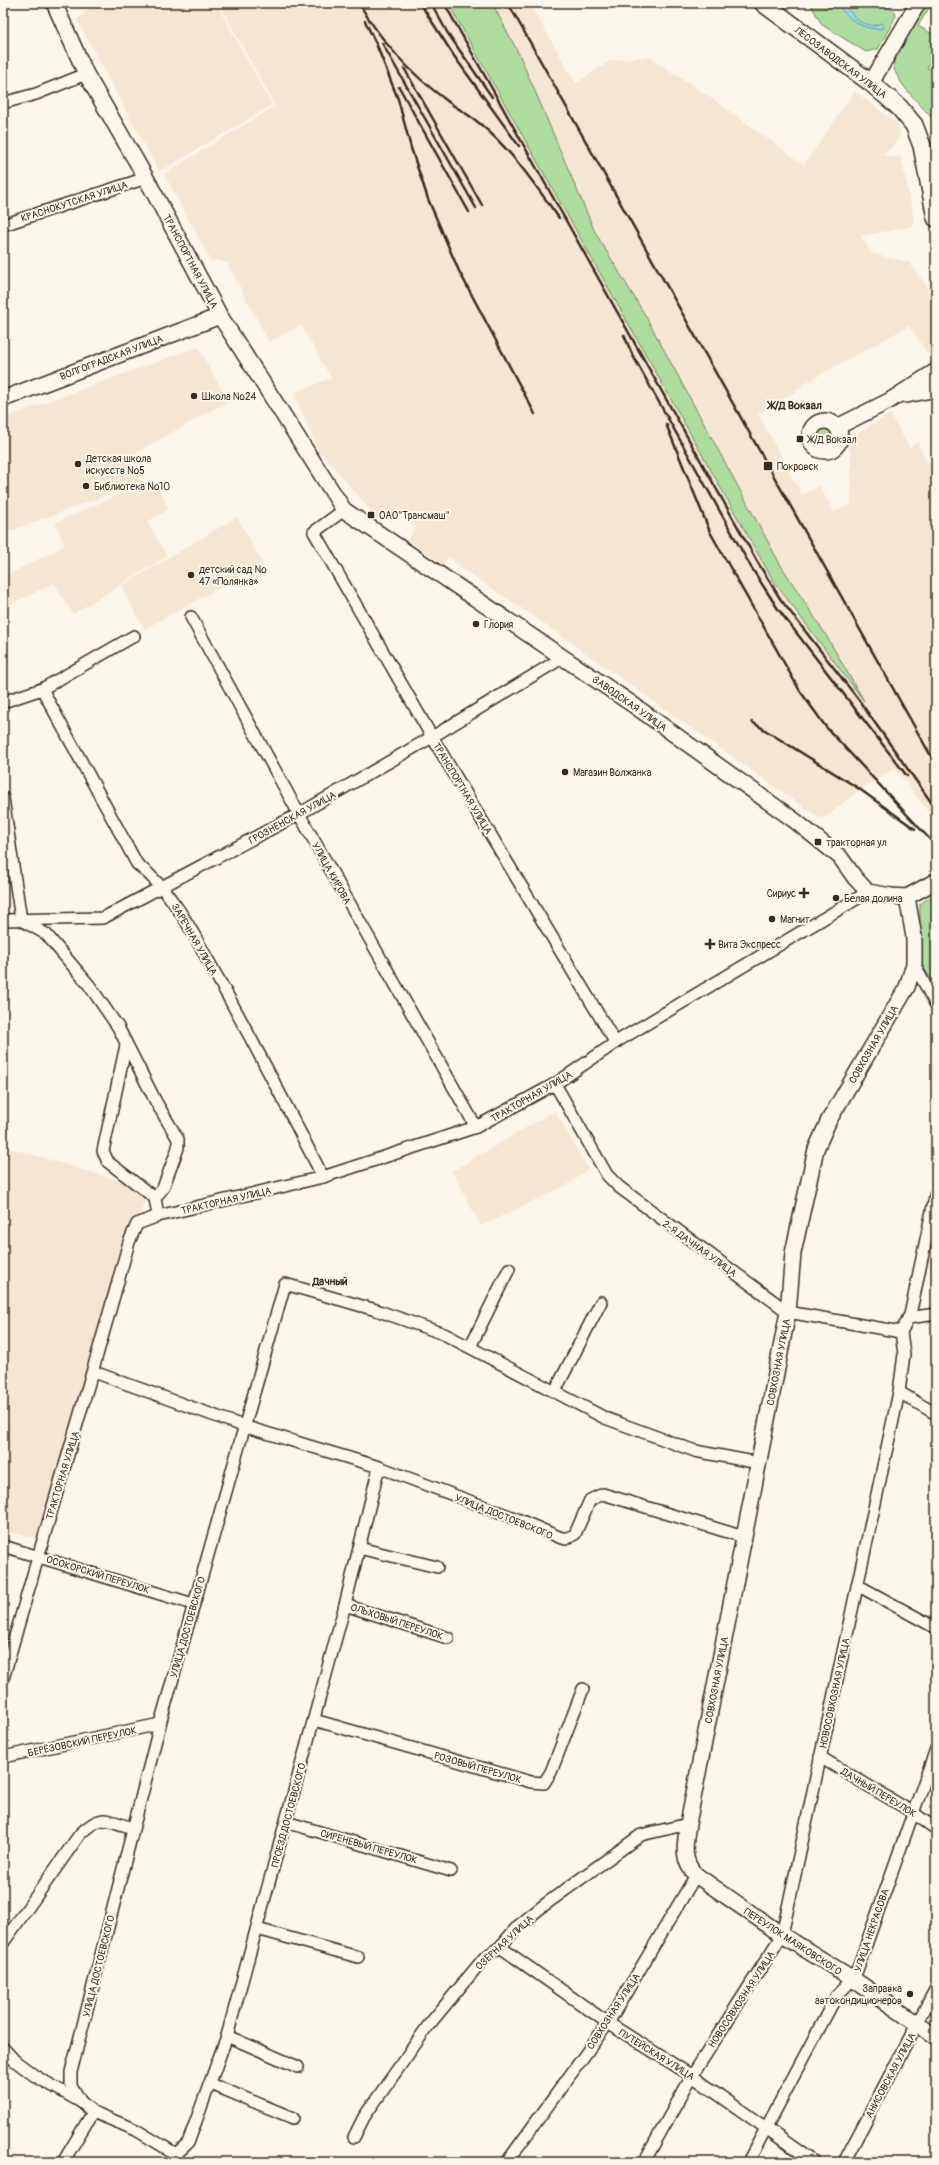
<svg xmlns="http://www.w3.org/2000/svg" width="939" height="2165" font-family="Pangolin,sans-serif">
	<rect width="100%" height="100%" fill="#fbf7ec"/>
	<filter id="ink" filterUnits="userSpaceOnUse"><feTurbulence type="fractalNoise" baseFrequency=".025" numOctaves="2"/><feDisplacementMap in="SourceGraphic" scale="8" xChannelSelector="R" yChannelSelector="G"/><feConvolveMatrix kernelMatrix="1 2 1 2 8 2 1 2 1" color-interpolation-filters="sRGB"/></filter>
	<g filter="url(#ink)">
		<g fill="#f5e6d2">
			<polygon points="95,3 216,3 272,105 159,172 77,20"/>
			<polygon points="219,3 448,3 762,561 860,695 824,632 780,564 645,315 595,232 520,56 492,3 529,3 576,83 612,60 649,57 713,99 804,165 855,91 899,125 900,136 892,147 882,155 901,158 913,214 913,226 861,236 872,254 909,262 936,299 936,358 933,361 909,326 805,383 798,390 758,414 802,495 819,486 834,512 851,504 851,456 847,440 890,414 910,448 917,442 928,463 936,459 936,822 895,768 860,789 827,816 819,818 530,614 461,568 449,556 443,564 408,540 417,527 394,513 387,513 379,521 323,454 320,455 294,393 331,378 301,325 269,342 227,263 219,260 211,261 164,174 275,106"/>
			<polygon points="198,347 228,401 132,455 141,482 3,534 3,418"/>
			<polygon points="153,479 169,509 147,522 167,556 73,614 54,583 3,608 3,577 65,546 55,523"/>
			<polygon points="237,517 263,564 144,629 121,586"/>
			<polygon points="555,1111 588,1169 567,1185 481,1226 452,1171"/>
			<polygon points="3,1146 148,1189 41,1539 3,1531"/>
		</g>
		<g fill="#acdd9e" stroke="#74845e">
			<polygon points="448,3 492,3 520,56 595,232 645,315 780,564 824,632 864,701 775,583 762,561"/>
			<polygon points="810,3 882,3 895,12 896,16 878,49 866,52 822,25"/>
			<path d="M926 3H932L918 26 936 36V52L927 68 936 71V119L931 117C921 105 898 84 894 68 891 54 917 15 926 3Z"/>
			<circle cx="825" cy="436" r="8"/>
			<polygon points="936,893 936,987 920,962 920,904"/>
		</g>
		<path fill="#94dbf6" stroke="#7094a0" d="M836 3H841L860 22 873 26 881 23 884 28C863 32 849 19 836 3Z"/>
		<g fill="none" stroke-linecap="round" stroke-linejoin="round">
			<g stroke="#3b2a1e" stroke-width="14">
				<g id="street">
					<polyline points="3,103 36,94 86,74"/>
					<polyline points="3,225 146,178"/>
					<polyline points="344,510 314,532 432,737 615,1042"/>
					<polyline points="191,617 299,814 476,1127"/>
					<path d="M42 689 137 864C176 894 196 939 220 982 256 1046 289 1111 323 1177"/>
					<polyline points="3,702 42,689 134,636"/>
					<polyline points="3,798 21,920 46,934 89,985 118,1027 156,1102 178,1139 178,1148 163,1188 155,1198 158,1216"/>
					<polyline points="3,920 103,918 299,814 432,737 562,658"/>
					<polyline points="914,964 936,1005"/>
					<polyline points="126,1045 103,1151 108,1162 155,1198"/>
					<polyline points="555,1084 607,1175 619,1187 788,1312 901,1332"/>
					<polyline points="908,1318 936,1314"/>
					<polyline points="470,1347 509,1269"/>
					<polyline points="94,1372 243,1426 379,1467 517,1519 559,1537 566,1539 575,1534 590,1500 603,1494 744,1537"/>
					<polyline points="555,1391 601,1302"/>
					<polyline points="899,1392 936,1414"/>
					<polyline points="3,1546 193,1604"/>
					<polyline points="359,1548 437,1567"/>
					<polyline points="857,1585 936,1628"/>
					<polyline points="345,1605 448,1638"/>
					<path d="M3 1679C44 1533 89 1388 129 1242L137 1224 158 1216 323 1177 476 1127 555 1084 621 1039 868 892"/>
					<polyline points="314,1720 531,1782 544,1783 551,1772 583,1689"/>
					<polyline points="3,1757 160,1724"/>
					<polyline points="820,1757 912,1812 936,1829"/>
					<polyline points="286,1822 451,1871"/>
					<polyline points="257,1929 358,1957"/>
					<path d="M3 1943 80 1834C103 1812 107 1821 133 1828"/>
					<polyline points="500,1947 608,2023 692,2076 814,2162"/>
					<polyline points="227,2036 298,2067"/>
					<polyline points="3,2048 15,2061 35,2076 81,2102 93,2112 136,2130 176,2154 176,2161"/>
					<polyline points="211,2084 293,2118"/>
					<polyline points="81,2102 71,2085 71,2072 160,1724 285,1284 376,1310 444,1334 605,1418 695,1451 759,1463"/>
					<polyline points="354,2137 364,2117 428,2026 485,1957 500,1947 518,1926 543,1906 641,1835 688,1824"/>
					<polyline points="176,2154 188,2143 227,2036 345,1605 379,1467"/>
					<polyline points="63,2162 93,2112"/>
					<polyline points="507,2162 608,2023 696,1875"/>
					<polyline points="644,2162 692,2076 782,1935 899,1392 904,1354 901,1332 910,1315 936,1192"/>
					<polyline points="748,2162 837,1995 853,1979 856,1973 936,1749"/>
					<polyline points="844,2162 936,1988"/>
				</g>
			</g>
			<g stroke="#3b2a1e" stroke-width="18">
				<g id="secondary">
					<polyline points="54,3 86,74 146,178 220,316 344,510 632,704 794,820 840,857 855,878 868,892 891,896 907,897"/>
					<polyline points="871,83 918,3"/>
					<polyline points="907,395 936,389"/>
					<polyline points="3,399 220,316"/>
					<circle cx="825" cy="436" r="15"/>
					<polyline points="837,427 889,401 936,371"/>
					<path d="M907 897 914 937V964L907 987 829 1120 816 1149 793 1253 788 1312 688 1824C685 1843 681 1861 696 1875L782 1935 853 1979 936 2037"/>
					<polyline points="907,897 936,881"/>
				</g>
			</g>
			<g stroke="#3b2a1e" stroke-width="20">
				<polyline id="primary" points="763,3 871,83 899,107 914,125 922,146 936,218"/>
			</g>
			<use href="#street" stroke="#fbf7ec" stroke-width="11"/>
			<use href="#secondary" stroke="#fbf7ec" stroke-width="15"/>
			<use href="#primary" stroke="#fbf7ec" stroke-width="17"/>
			<g stroke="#3b2a1e" stroke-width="2.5">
				<path d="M359 3C380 40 411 74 446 100 456 108 468 114 479 123 511 149 535 185 559 218"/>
				<polyline points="420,3 454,56 519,146"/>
				<polyline points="431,3 447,32 492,97"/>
				<polyline points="444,3 758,563 781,600 858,699 936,809"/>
				<polyline points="508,3 936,765"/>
				<polyline points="365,21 379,50"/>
				<polyline points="382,43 476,208"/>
				<polyline points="377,46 398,99 411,148 428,199 459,271 535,414"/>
				<polyline points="404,68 482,205"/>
				<polyline points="399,87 469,212"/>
				<polyline points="624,335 632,354 751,567 778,609 907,776"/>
				<polyline points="666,424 710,532 800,691 826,727 936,846"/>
				<polyline points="752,722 858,788 915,829"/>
			</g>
		</g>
	</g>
	<g fill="#3b2a1e" stroke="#fbf7ec" stroke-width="1.5">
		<circle cx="194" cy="396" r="4"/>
		<rect x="796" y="435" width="8" height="8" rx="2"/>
		<circle cx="78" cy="464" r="4"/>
		<rect x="763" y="461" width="10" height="10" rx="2"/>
		<circle cx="86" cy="486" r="4"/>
		<rect x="367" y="511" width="8" height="8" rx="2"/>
		<circle cx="191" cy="575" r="4"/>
		<circle cx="476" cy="624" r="4"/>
		<circle cx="565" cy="772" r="4"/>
		<rect x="814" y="838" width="8" height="8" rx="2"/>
		<path d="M802 887h4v4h4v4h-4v4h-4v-4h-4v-4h4z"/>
		<circle cx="836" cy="898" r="4"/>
		<circle cx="772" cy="919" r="4"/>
		<path d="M708 938h4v4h4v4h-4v4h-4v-4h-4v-4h4z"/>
		<circle cx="910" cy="1994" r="4"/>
	</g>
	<g text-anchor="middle" stroke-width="4" stroke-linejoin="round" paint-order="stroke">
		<g font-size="10" fill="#3b2a1e" stroke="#fbf7ec">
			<text transform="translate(841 62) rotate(37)" y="4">ЛЕСОЗАВОДСКАЯ УЛИЦА</text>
			<text transform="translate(74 201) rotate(-18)" y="4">КРАСНОКУТСКАЯ УЛИЦА</text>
			<text transform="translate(191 261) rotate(62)" y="4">ТРАНСПОРТНАЯ УЛИЦА</text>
			<text transform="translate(111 357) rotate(-21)" y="4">ВОЛГОГРАДСКАЯ УЛИЦА</text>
			<text transform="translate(630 703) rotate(35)" y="4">ЗАВОДСКАЯ УЛИЦА</text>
			<text transform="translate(463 788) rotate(59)" y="4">ТРАНСПОРТНАЯ УЛИЦА</text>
			<text transform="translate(292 817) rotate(-29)" y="4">ГРОЗНЕНСКАЯ УЛИЦА</text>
			<text transform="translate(332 873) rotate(61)" y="4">УЛИЦА КИРОВА</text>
			<text transform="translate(195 939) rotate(60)" y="4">ЗАРЕЧНАЯ УЛИЦА</text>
			<text transform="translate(873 1044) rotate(-60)" y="4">СОВХОЗНАЯ УЛИЦА</text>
			<text transform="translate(531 1096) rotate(-30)" y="4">ТРАКТОРНАЯ УЛИЦА</text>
			<text transform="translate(226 1200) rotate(-13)" y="4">ТРАКТОРНАЯ УЛИЦА</text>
			<text transform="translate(700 1248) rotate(36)" y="4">2-Я ДАЧНАЯ УЛИЦА</text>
			<text transform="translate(778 1362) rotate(-79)" y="4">СОВХОЗНАЯ УЛИЦА</text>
			<text transform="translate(62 1475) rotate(-73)" y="4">ТРАКТОРНАЯ УЛИЦА</text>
			<text transform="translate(504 1516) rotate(22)" y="4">УЛИЦА ДОСТОЕВСКОГО</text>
			<text transform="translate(98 1574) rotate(17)" y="4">ОСОКОРСКИЙ ПЕРЕУЛОК</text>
			<text transform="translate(397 1621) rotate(18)" y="4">ОЛЬХОВЫЙ ПЕРЕУЛОК</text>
			<text transform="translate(187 1627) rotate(-74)" y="4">УЛИЦА ДОСТОЕВСКОГО</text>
			<text transform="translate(716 1680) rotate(-79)" y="4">СОВХОЗНАЯ УЛИЦА</text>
			<text transform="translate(834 1693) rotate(-78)" y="4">НОВОСОВХОЗНАЯ УЛИЦА</text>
			<text transform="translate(82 1741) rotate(-12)" y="4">БЕРЁЗОВСКИЙ ПЕРЕУЛОК</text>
			<text transform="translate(478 1767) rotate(16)" y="4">РОЗОВЫЙ ПЕРЕУЛОК</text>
			<text transform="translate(879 1792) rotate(31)" y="4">ДАЧНЫЙ ПЕРЕУЛОК</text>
			<text transform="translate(288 1815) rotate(-75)" y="4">ПРОЕЗД ДОСТОЕВСКОГО</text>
			<text transform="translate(369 1846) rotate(16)" y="4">СИРЕНЕВЫЙ ПЕРЕУЛОК</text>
			<text transform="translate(871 1930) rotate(-71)" y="4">УЛИЦА НЕКРАСОВА</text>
			<text transform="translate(793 1941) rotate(33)" y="4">ПЕРЕУЛОК МАЯКОВСКОГО</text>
			<text transform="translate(504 1942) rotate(-43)" y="4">ОЗЁРНАЯ УЛИЦА</text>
			<text transform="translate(98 1966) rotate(-76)" y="4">УЛИЦА ДОСТОЕВСКОГО</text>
			<text transform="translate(741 1999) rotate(-57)" y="4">НОВОСОВХОЗНАЯ УЛИЦА</text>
			<text transform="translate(613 2011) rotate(-57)" y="4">СОВХОЗНАЯ УЛИЦА</text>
			<text transform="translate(657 2054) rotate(32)" y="4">ПУТЕЙСКАЯ УЛИЦА</text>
			<text transform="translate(890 2075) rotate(-62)" y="4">АНИСОВСКАЯ УЛИЦА</text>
		</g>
		<g font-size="10" fill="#3b2a1e" stroke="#fbf7ec" text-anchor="start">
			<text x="202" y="400">Школа №24</text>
			<text x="808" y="443">Ж/Д Вокзал</text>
			<text x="86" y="462">Детская школа<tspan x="86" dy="12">искусств №5</tspan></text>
			<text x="777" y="470">Покровск</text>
			<text x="94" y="490">Библиотека №10</text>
			<text x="379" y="519">ОАО"Трансмаш"</text>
			<text x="199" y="573">детский сад №<tspan x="199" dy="12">47 «Полянка»</tspan></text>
			<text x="484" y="628">Глория</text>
			<text x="573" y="776">Магазин Волжанка</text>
			<text x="826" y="846">тракторная ул</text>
			<text x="796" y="897" text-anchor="end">Сириус</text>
			<text x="844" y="902">Белая долина</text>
			<text x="780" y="923">Магнит</text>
			<text x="718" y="948">Вита Экспресс</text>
			<text x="902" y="1992" text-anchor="end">Заправка<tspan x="902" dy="12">автокондиционеров</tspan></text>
		</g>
		<g font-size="11" font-weight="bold" fill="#3b2a1e" stroke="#fbf7ec">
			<text x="795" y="409">Ж/Д Вокзал</text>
			<text x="330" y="1285">Дачный</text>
		</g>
	</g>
	<rect width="939" height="2165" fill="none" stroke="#fbf7ec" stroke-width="16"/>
	<rect x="8" y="8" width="923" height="2149" fill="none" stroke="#3b2a1e" stroke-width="1.5" filter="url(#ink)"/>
</svg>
